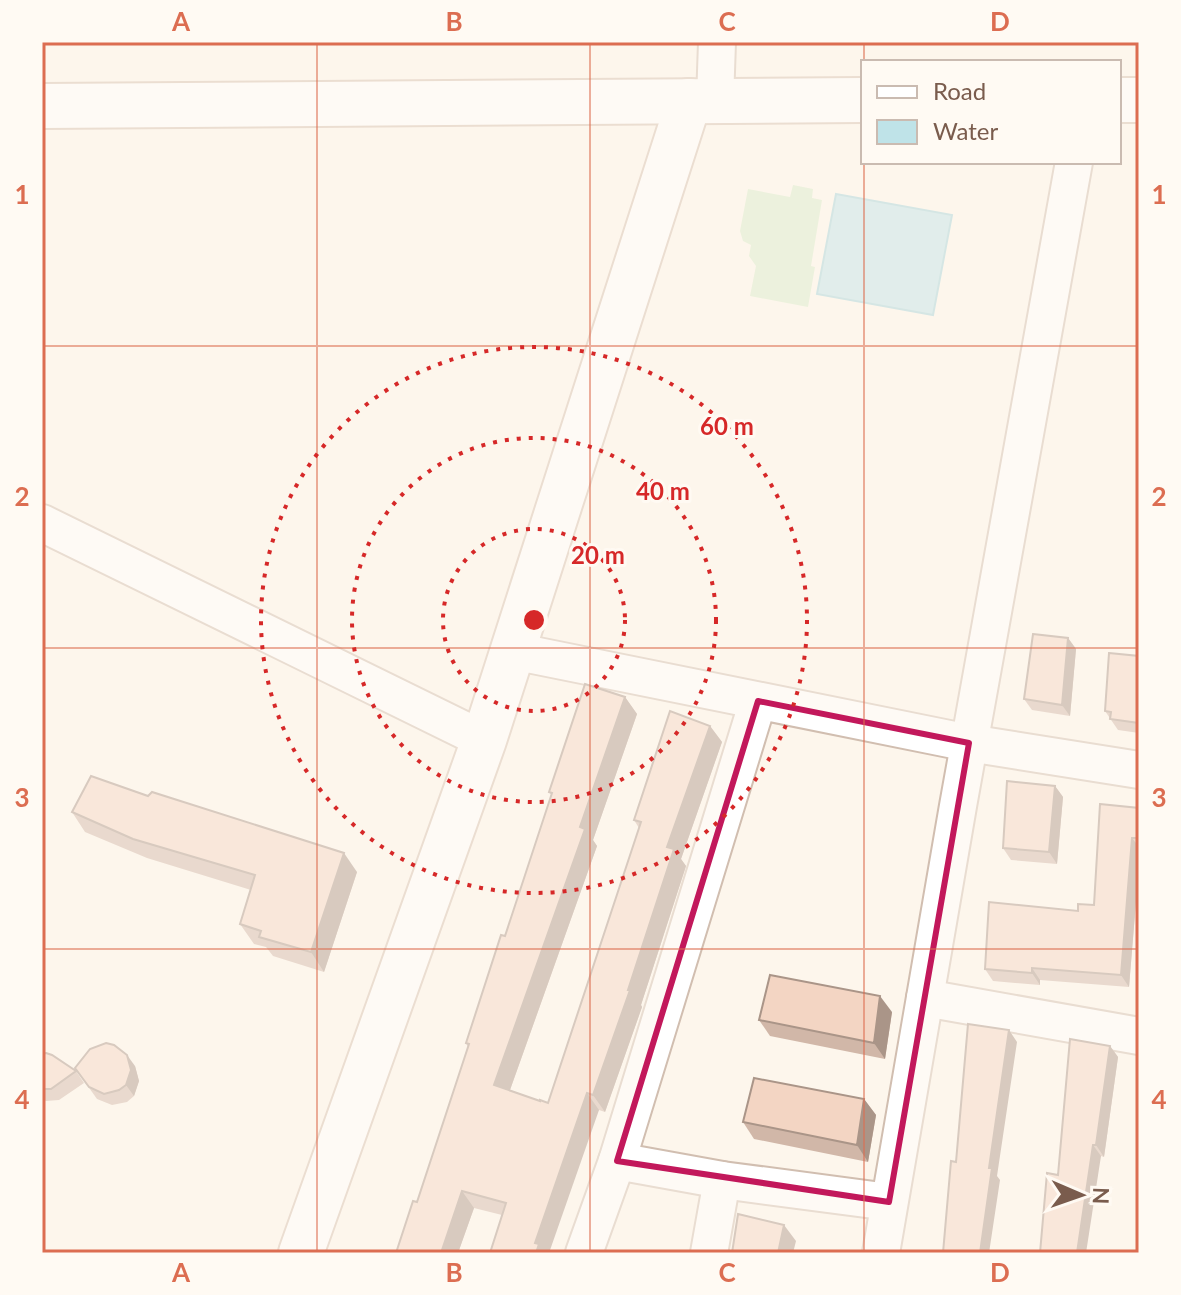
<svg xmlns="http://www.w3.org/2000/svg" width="1181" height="1295" font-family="Lato,sans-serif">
	<rect width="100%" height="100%" fill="#fdf6ec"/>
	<polygon fill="#d8ecc9" points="793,185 813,189 812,198 822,200 811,266 815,267 808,307 750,296 756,266 749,256 751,245 743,241 740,231 748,189 790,197"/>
	<polygon fill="#bfe3e8" stroke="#a5d3da" stroke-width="2" points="836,194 952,215 933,315 817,294"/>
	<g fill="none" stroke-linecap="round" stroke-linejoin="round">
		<g stroke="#d1beb0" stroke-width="40">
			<g id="minor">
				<polyline points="715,101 717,42"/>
				<polyline points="42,523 484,740"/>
				<polyline points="513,651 969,743 1139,770"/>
				<polyline points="925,998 1139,1036"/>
				<polyline points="617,1161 722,1180 889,1202"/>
				<polyline points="584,1253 617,1161 758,701"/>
				<polyline points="709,1253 722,1180"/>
				<polyline points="881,1253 958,806 1074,162"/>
			</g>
		</g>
		<g stroke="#d6c0b0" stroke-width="48">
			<g id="secondary">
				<polyline points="1119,100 1139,100"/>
				<polyline points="42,106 863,100"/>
				<polyline points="301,1253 484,740 689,101"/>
			</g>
		</g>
		<use href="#minor" stroke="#fff" stroke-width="36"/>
		<use href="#secondary" stroke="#fff" stroke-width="44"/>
	</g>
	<g fill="#d1b7a8">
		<polygon points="1068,638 1076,649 1070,716 1032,710 1024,699"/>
		<polygon points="1139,656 1139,733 1118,730 1105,711"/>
		<polygon points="625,697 637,714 593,840 597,846 510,1090 540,1101 548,1103 639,828 634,820 710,726 722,742 681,859 686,866 641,1005 642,1007 605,1112 599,1110 502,1215 474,1208 458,1253 396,1253 417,1202 468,1047 466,1043 505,936 552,795 549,792"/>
		<polygon points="1055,786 1063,797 1057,864 1011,860 1003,848"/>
		<polygon points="1139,808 1139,865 1129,987 1040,980 1040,985 993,981 985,969 1078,911 1094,905"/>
		<polygon points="72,812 357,872 324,972 273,956 266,947 254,944 240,924 251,890 147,858 85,832"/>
		<polygon points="892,1012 885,1059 770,1036 759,1020"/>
		<polygon points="1110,1046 1118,1057 1104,1157 1101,1156 1058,1175"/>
		<polygon points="42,1054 76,1071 84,1083 59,1100 46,1101 42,1099"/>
		<polygon points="135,1066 139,1081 134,1096 127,1102 112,1105 97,1099 75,1068"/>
		<polygon points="864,1099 876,1115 868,1162 754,1139 743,1122"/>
	</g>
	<g fill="#aa9588">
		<polygon points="1068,638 1076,649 1070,716 1062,705"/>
		<polygon points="625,697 637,714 593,840 597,846 506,1101 494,1085 580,827"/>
		<polygon points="710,726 722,742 681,859 686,866 641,1005 642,1007 605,1112 593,1095 628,990 667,847"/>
		<polygon points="1055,786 1063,797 1057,864 1049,852"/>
		<polygon points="1132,838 1139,847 1139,865 1129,987 1121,975"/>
		<polygon points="344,853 357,872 324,972 311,952"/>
		<polygon points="1032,968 1040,980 1040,985 1032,973"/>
		<polygon points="880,996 892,1012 885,1059 874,1043"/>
		<polygon points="1009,1030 1017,1042 997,1176 1000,1180 989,1253 980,1253 989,1168"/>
		<polygon points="1110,1046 1118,1057 1104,1157 1096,1145"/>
		<polygon points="127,1055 135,1066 139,1081 134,1096 126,1085"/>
		<polygon points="587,1093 599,1110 549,1253 536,1253 535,1243"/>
		<polygon points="864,1099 876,1115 868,1162 857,1145"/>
		<polygon points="1093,1145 1101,1156 1086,1253 1077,1253"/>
		<polygon points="462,1191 474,1208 458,1253 441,1253"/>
		<polygon points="784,1225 796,1241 793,1253 778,1253"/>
	</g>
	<g fill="#f3d5c3" stroke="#aa9588" stroke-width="2">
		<polygon points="1033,634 1068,638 1062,705 1024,699"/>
		<polygon points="1109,653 1139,656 1139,723 1110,719 1111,712 1105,711"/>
		<polygon points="585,684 625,697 580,827 585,829 494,1085 540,1101 540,1100 548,1103 641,822 634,820 670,711 710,726 667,847 674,849 628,990 630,990 593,1095 587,1093 535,1243 539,1244 536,1253 490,1253 506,1203 462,1191 441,1253 396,1253 413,1201 417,1202 469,1044 466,1043 501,935 505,936 552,793 549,792"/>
		<polygon points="91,776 148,796 152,792 344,853 311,952 259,937 261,931 240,924 255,875 133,839 72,812"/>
		<polygon points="1007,781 1055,786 1049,852 1003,848"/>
		<polygon points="1100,804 1139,808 1139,838 1132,838 1121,975 1032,968 1032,973 985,969 989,902 1078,911 1078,904 1094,905"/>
		<polygon points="770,975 880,996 874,1043 759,1020"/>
		<polygon points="968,1024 1009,1030 989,1168 992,1168 980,1253 943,1253 951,1161 956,1162"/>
		<polygon points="1070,1039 1110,1046 1096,1145 1093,1145 1077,1253 1040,1253 1047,1173 1058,1175"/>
		<polygon points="106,1043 114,1045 127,1055 131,1070 126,1085 119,1090 104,1094 89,1087 75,1068 90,1049"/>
		<polygon points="46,1053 52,1055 76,1071 51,1089 42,1089 42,1054"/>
		<polygon points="754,1078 864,1099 857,1145 743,1122"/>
		<polygon points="738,1214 784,1225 778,1253 732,1253"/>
	</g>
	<path d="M0 0H1181V1295H0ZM758 701 969 743 889 1202 617 1161Z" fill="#fdf6ec" fill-opacity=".55" fill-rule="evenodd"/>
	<path fill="none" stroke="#c2185b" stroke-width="6" stroke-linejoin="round" d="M758 701 969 743 889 1202 617 1161Z"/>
	<path fill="none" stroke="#dc6d51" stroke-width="2" stroke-opacity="0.55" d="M317 42V1253M590 42V1253M864 42V62M864 162V1253M42 346H1139M42 648H1139M42 949H1139"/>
	<g fill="none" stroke="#d62828" stroke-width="4" stroke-dasharray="4 8">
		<circle cx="534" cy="620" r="91"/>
		<circle cx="534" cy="620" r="182"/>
		<circle cx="534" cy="620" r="273"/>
	</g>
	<circle cx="534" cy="620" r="12" fill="#d62828" stroke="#fffaf3" stroke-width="4"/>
	<g font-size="24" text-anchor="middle" font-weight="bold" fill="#d62828" stroke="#fffaf3" stroke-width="6" stroke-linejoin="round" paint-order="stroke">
		<text x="727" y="435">60 m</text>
		<text x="663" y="500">40 m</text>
		<text x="598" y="564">20 m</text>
	</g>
	<rect width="1181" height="1295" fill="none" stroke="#fffaf3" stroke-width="88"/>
	<rect x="861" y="60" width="260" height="104" fill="#fffaf3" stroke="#cabbb1" stroke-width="2"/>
	<rect x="877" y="86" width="40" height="12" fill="#ffffff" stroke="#cabbb1" stroke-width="2"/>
	<text x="933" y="100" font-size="24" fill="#7a5c4d">Road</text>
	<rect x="877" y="120" width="40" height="24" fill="#bfe3e8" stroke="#cabbb1" stroke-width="2"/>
	<text x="933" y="140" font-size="24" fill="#7a5c4d">Water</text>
	<g transform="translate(1081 1195) rotate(92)" stroke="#fffaf3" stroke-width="6" paint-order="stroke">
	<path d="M0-6L14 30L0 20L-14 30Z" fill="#7a5c4d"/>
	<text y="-12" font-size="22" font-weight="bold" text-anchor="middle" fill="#7a5c4d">N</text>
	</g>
	<rect x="44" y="44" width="1093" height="1207" fill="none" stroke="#dc6d51" stroke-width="3"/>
	<g font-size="26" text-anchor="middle" font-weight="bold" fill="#dc6d51">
		<text x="181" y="31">A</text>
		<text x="454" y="31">B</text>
		<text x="727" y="31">C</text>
		<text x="1000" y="31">D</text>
		<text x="22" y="204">1</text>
		<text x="1159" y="204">1</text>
		<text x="22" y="506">2</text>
		<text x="1159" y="506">2</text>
		<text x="22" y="807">3</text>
		<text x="1159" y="807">3</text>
		<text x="22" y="1109">4</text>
		<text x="1159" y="1109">4</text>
		<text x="181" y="1282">A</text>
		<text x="454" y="1282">B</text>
		<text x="727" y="1282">C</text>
		<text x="1000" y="1282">D</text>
	</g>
</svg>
